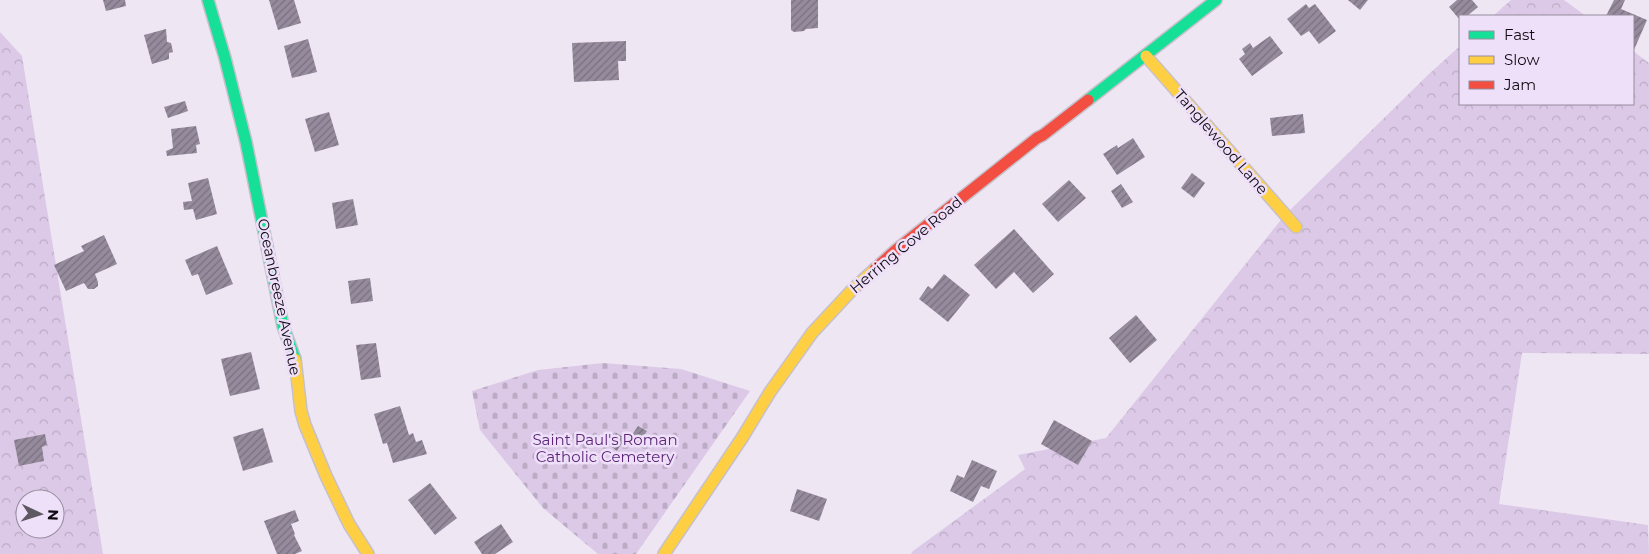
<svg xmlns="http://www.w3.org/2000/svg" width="1649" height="554" font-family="Montserrat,sans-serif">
	<defs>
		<pattern id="forest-crowns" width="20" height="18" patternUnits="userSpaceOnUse" patternTransform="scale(1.25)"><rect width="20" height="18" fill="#dcc9e7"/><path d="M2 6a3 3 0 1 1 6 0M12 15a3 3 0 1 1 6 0" fill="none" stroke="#bcabc5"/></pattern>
		<pattern id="cemetery-stones" width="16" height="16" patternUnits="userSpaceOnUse" patternTransform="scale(1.25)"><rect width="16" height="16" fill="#dcc9e7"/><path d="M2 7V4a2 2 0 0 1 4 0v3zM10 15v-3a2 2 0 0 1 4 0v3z" fill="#bcabc5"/></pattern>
		<pattern id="building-hatch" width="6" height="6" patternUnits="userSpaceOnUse" patternTransform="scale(1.25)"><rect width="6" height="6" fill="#968b9d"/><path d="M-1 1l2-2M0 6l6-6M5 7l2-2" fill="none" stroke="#79707f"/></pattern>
	</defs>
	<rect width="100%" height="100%" fill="#eee6f3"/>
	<g fill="url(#forest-crowns)" fill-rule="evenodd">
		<polygon points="1511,0 1564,0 1586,16 1493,16"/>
		<path d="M0 32 22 56 103 554H0ZM25 499H55V529H25Z"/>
		<polygon points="1460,46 1460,104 1633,104 1633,51 1649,63 1649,354 1522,353 1499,504 1648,525 1649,554 911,554 913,551 1025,469 1018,455 1106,438 1284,216 1429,74"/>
	</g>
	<polygon fill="url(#cemetery-stones)" points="603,363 681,369 750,391 636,554 598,554 543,508 480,430 472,391 538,370"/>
	<g fill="url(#building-hatch)">
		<polygon points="103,0 125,0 126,6 106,11"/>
		<polygon points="269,0 294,0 301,23 278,30"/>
		<polygon points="791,0 818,0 818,28 806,29 804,31 794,32 791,30"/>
		<polygon points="1348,0 1368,0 1360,10"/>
		<polygon points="1457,0 1472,0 1478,7 1467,16 1460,16 1460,20 1449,7"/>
		<polygon points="1614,0 1625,0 1621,9 1647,20 1633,52 1633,16 1606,16"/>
		<polygon points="1306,4 1309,8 1315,4 1336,31 1319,44 1309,31 1301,36 1287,19"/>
		<polygon points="166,29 167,42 171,43 173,52 169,53 169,59 152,64 144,35"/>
		<polygon points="1270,36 1283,53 1252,76 1239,59 1245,54 1242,49 1250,43 1253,48"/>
		<polygon points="308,39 317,72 292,78 284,46"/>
		<polygon points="626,41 626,61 618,61 619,80 574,82 572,43"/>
		<polygon points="185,101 188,111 168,118 164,107"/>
		<polygon points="329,112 339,145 315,152 305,119"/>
		<polygon points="1303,114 1305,133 1272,136 1270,118"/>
		<polygon points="196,126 200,144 196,145 197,153 167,156 166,151 173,148 171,129"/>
		<polygon points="1133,138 1145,157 1117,175 1103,154 1117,145 1118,148"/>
		<polygon points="1192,173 1205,183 1194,198 1181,188"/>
		<polygon points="208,178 217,214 196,220 193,209 184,210 183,202 192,201 188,183"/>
		<polygon points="1069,180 1086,198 1058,222 1042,204"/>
		<polygon points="1121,184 1133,202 1122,208 1111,191"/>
		<polygon points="353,199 358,225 336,229 332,203"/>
		<polygon points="1014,229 1054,274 1033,293 1014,272 996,289 974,265"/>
		<polygon points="104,235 117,264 95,274 98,282 98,286 94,289 88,289 84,283 66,291 54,265 84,251 81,246"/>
		<polygon points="217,246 233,284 206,295 198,274 192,276 185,260"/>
		<polygon points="944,274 970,295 948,322 919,299 928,286 932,289"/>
		<polygon points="370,278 373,301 351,304 348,281"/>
		<polygon points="1136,315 1157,340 1130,363 1109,338"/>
		<polygon points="376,343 381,377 361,380 356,345"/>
		<polygon points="251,352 260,389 230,396 221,359"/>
		<polygon points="400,406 409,435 413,433 416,442 422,440 427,454 393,463 387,443 383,444 374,414"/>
		<polygon points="1054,420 1092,441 1078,465 1041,444"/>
		<polygon points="638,426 647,431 639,443 630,438"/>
		<polygon points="263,428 273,462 243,471 233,437"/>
		<polygon points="616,433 625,438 617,451 609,445"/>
		<polygon points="45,434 47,445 42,447 44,461 19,466 14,440"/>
		<polygon points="972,460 997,471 989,489 981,486 973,502 950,491 957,475 964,478"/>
		<polygon points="430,483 457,518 435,535 408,500"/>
		<polygon points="797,489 827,499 819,521 790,511"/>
		<polygon points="295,510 299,521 291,524 295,534 294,535 302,551 295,554 277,554 264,521"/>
		<polygon points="501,524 513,542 495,554 482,554 474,542"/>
	</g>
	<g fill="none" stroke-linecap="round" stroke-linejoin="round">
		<g stroke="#c6c0cb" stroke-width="14">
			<g id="fast">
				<polyline points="208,0 225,58 246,142 283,326 295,359"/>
				<polyline points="1088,100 1216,0"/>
			</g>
		</g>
		<g stroke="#c6c0cb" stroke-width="14">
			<g id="slow">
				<polyline points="1146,56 1296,227"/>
				<polyline points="295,359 301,411 305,425 326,476 349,524 368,554"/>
				<polyline points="664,554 742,438 770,392 812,333 852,290 875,269"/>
			</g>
		</g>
		<g stroke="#c6c0cb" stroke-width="14">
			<polyline id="jam" points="875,269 896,250 1037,138 1043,135 1088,100"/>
		</g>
		<use href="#fast" stroke="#16e098" stroke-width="11"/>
		<use href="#slow" stroke="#ffcf43" stroke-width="11"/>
		<use href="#jam" stroke="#f24e42" stroke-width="11"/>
	</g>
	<g text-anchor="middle" stroke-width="5" stroke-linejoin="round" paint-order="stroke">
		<g font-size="15" fill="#100b13" stroke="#efe0f9">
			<text transform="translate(1221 142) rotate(49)" y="5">Tanglewood Lane</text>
			<text transform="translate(906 245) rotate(-40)" y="5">Herring Cove Road</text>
			<text transform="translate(279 297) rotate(78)" y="5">Oceanbreeze Avenue</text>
		</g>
		<g font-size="15" fill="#5d2679" stroke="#efe0f9">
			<text x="605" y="445">Saint Paul's Roman<tspan x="605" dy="17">Catholic Cemetery</tspan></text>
		</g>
	</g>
	<rect x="1459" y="15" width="175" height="90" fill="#efe0f9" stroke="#968b9d"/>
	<rect x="1469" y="31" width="25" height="8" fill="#16e098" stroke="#968b9d"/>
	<text x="1504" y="40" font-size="15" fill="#100b13">Fast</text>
	<rect x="1469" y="56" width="25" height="8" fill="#ffcf43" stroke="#968b9d"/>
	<text x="1504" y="65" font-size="15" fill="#100b13">Slow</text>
	<rect x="1469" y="81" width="25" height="8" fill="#f24e42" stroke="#968b9d"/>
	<text x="1504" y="90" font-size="15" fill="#100b13">Jam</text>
	<g transform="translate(40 514) rotate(94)"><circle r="24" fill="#efe0f9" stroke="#968b9d"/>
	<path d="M0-4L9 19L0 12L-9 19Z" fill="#5e5861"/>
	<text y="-8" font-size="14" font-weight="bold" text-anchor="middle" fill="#100b13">N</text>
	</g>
</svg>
